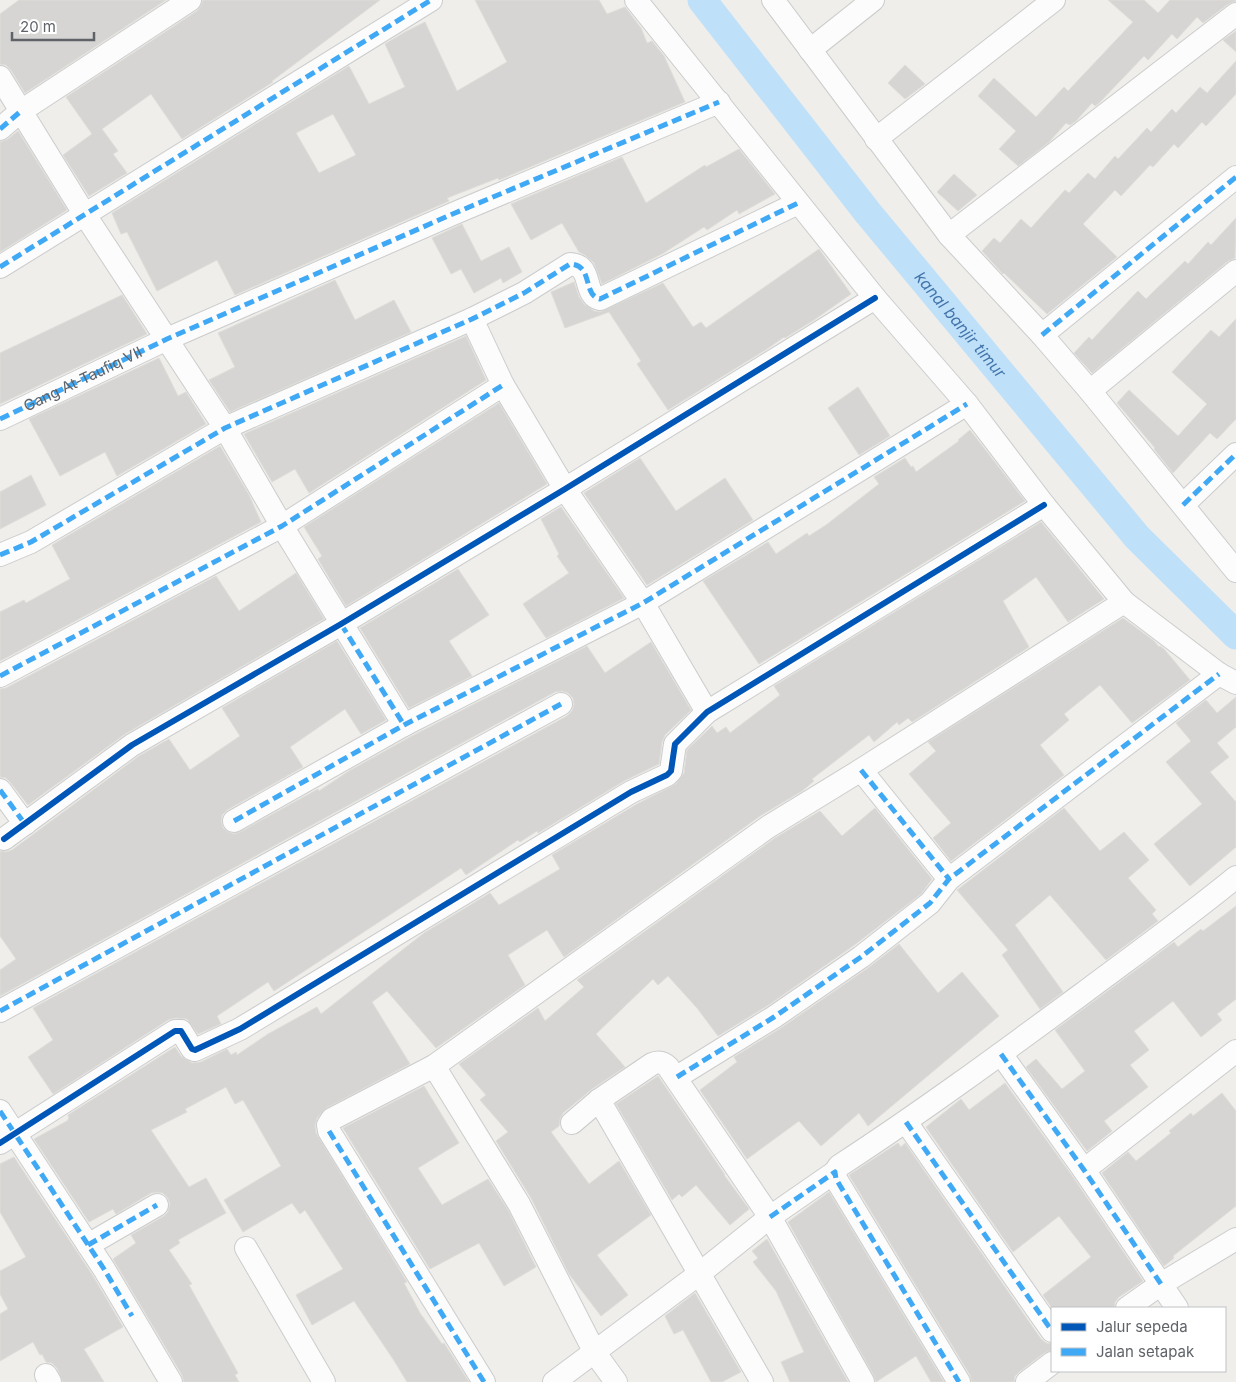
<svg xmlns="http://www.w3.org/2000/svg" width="1236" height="1382" font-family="Inter,sans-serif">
	<rect width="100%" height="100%" fill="#efeeea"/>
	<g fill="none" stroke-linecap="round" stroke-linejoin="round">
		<path stroke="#bfe0f9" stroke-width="29" id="s1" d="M702 0 868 213 1137 537 1236 635"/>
	</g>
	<g fill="#d6d5d3" stroke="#deddd9" fill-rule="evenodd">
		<polygon points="19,0 166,0 25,93 11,70 6,65 0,64 0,14"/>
		<polygon points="203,0 380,0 272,81 273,82 182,139 151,94 102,129 118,151 113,154 127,173 89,196 63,155 92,134 66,97 197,11 201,6"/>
		<path d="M475 0H599L607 14 625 7 641 28 647 43 652 41 664 56 685 102 499 180 498 178 447 198 449 201 235 295 217 260 157 291 127 232 121 234 112 213 349 66 369 104 405 87 385 44 405 32 425 22 457 91 507 62ZM333 114 356 155 319 173 296 133Z"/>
		<polygon points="1108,0 1144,0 1158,13 1170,0 1236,0 1236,1 1228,4 1203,23 1197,17 1177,39 1172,34 1148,60 1144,56 1099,103 1095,106 1092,103 1076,121 1070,125 1066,123 1049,142 1018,166 999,149 1016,131 978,96 994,78 1036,117 1064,87 1068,91 1133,22"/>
		<polygon points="1236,31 1236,52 1223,40"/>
		<polygon points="1236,61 1236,94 1206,126 1202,122 1178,148 1174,144 1153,167 1150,165 1121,196 1115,190 1083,224 1117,257 1047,314 1004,273 1003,274 982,251 994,238 1000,243 1021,219 1031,228 1065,190 1069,193 1088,173 1095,179 1115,156 1118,159 1147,128 1151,132 1172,109 1176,113 1200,87 1207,93"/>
		<polygon points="905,65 925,84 905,99 888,83"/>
		<polygon points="18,131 67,210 0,252 0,142 8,139"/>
		<polygon points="739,149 775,194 739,214 737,210 707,230 704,227 662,254 602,284 594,263 585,255 579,252 562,223 531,240 511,204 622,157 646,203 705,165 706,167"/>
		<polygon points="954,174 977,195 958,211 937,192"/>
		<polygon points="1236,218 1235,258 1228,261 1092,373 1074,353 1089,337 1092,340 1138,291 1146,299 1185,261 1188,264 1208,242 1211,245"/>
		<polygon points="462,224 481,261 509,247 522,272 503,283 501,278 474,293 461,269 451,274 432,238"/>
		<polygon points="819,249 851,294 814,320 785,338 784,337 767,349 668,410 637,364 641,361 609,312 565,328 551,292 574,282 579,297 584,304 594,311 600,312 663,283 693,327 701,322 706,328"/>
		<polygon points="335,280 355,320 394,300 411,332 230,412 209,380 235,367 218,333"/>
		<polygon points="122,295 147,334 0,404 0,353"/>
		<polygon points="1236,319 1236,419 1217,439 1210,433 1173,473 1154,449 1155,448 1117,403 1129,390 1178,436 1207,404 1172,372 1211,330 1219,337"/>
		<polygon points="466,336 486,380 309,493 295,469 272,482 244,434"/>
		<polygon points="159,358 178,396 186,392 206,424 117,476 105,452 60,476 29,419"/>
		<polygon points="858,387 890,436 859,455 828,408"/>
		<polygon points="499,403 547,484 346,606 318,559 322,556 304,527"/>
		<polygon points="970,430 1025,501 759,664 703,581 768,542 776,554 807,533 809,536 826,525 879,484 874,477 905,458 911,467 913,466 916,472 959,441 958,440"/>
		<polygon points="220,446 249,495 261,522 0,661 0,612 24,600 26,603 70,579 52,545"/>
		<polygon points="640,458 676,511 725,478 753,520 647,585 584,493"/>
		<polygon points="31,475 46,505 0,529 0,492"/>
		<polygon points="561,507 624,598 546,638 523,604 569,573 557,556 559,554 541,519"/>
		<polygon points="1041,522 1104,599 1068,622 1036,577 1003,601 1029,647 912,722 908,718 899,725 897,722 874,742 869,735 812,779 814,781 802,791 760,816 564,957 547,930 508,955 525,985 436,1048 387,991 372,1002 410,1064 326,1108 317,1118 315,1126 316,1133 407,1282 404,1283 420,1313 442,1344 444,1343 469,1382 407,1382 393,1359 354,1301 312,1325 296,1295 343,1269 305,1210 300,1214 292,1203 243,1232 224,1200 281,1166 243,1100 235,1104 226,1087 185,1109 187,1112 151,1130 189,1187 206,1178 226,1213 178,1240 180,1243 169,1250 192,1284 189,1285 238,1373 235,1375 239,1382 184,1382 182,1375 113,1259 136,1243 131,1235 164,1216 168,1212 170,1204 168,1198 163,1193 157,1192 151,1193 116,1214 113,1209 89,1222 34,1139 67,1121 69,1118 68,1115 175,1047 181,1056 192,1063 201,1062 227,1049 231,1055 236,1052 237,1055 268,1034 317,1007 321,1014 424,933 490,893 499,905 560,869 552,855 637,804 676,784 684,773 687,750 712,726 717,733 726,727 730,733 780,695 774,686"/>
		<polygon points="458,569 489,615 449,641 472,676 409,708 360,628"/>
		<polygon points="296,573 324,619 125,734 28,805 10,782 6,778 0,777 0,689 6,688 216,576 239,611"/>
		<polygon points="1123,618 1154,641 1159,647 1160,646 1164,649 1190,680 1132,723 1100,685 1064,714 1069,720 1040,745 1064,775 951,861 933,838 951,823 909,774 936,751 928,742"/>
		<polygon points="337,641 386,720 361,734 345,709 290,747 303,767 227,810 222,815 221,821 223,828 228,832 234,834 240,832 318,789 319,791 349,771 410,737 587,646 605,673 651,642 691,710 665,735 662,742 659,764 624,781 538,833 537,831 520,842 518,840 466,875 461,868 274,991 268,982 217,1016 221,1024 198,1034 187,1019 175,1018 168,1020 53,1094 28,1057 53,1040 33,1008 567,716 572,711 574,705 573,698 568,693 562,691 555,692 0,996 0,970 16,959 0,936 0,851 6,852 12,850 139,756 169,739 190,770 240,736 222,708"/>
		<polygon points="1236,697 1236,727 1217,743 1229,757 1210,772 1236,802 1236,847 1190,886 1154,844 1202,804 1166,762 1191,741 1176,723 1206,700 1217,713"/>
		<polygon points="875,808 932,879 921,894 853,946 767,1006 718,1036 697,1008 668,976 658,985 653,979 596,1034 625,1067 592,1089 563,1113 560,1119 559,1126 551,1132 589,1184 619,1161 651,1215 597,1255 628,1295 601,1316 569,1274 531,1198 496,1141 508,1132 480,1100 486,1095 459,1064 538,1008 545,1021 584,987 577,980 775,838 820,811 842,836"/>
		<polygon points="1064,808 1100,851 1124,832 1149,860 1128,878 1156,910 1152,914 1158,921 1106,960 1050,895 1015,925 1063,992 1040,1009 1002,955 1008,950 957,890"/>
		<polygon points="1236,906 1236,999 1217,1014 1222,1020 1201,1037 1173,1001 1134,1031 1149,1050 1130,1065 1148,1087 1104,1121 1112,1131 1087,1151 1026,1067 1036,1059 1062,1089 1085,1071 1055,1030 1174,942 1178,947 1201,929 1203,931"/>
		<polygon points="899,944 938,993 962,972 999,1016 868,1126 859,1113 821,1146 799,1121 747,1159 700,1090 737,1062 734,1057 781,1028 868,968"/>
		<polygon points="658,1076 725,1175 724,1175 749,1209 730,1225 696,1185 682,1197 679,1194 672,1200 616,1104"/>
		<polygon points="1005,1083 1073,1177 1143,1281 1119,1297 1115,1302 1114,1308 1052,1308 1043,1295 1091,1257 1059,1216 1013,1252 926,1127 961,1099 969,1110"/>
		<polygon points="424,1086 459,1143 418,1168 442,1205 488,1179 508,1210 536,1267 504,1286 479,1243 430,1269 343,1128"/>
		<polygon points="1222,1093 1236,1111 1236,1206 1173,1256 1174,1258 1164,1266 1102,1173 1128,1152 1136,1161 1171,1133 1169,1131 1191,1113 1193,1116"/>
		<polygon points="898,1143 901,1147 905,1143 1041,1339 1046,1343 1052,1344 1052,1350 1044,1353 1019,1372 1015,1376 1014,1382 972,1382 970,1375 849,1175"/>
		<polygon points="14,1157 93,1276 123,1327 84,1349 104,1382 63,1382 57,1368 52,1363 46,1362 42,1354 40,1355 33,1342 0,1361 0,1314 8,1309 0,1294 0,1271 26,1257 0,1212 0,1164"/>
		<polygon points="829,1192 944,1382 931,1382 916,1356 876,1382 874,1376 788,1222"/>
		<polygon points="767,1239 848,1382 790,1382 781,1362 804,1352 776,1291 753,1262 758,1258 752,1251"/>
		<polygon points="695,1293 741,1372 722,1382 711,1382 683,1330 674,1334 665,1316"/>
	</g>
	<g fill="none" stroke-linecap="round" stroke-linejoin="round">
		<g stroke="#cbcccc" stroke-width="24">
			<g id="minor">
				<polyline points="636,0 875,298 967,404 1044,505 1124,602 1219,674 1236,683"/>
				<polyline points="773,0 949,235 1042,335 1090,391 1236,571"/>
				<polyline points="810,50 873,0"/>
				<polyline points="0,77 85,215 225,428 282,526 404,725"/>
				<polyline points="0,129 21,111 190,0"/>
				<polyline points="876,139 1054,0"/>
				<polyline points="949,235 1236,14"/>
				<polyline points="0,267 431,0"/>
				<polyline points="472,319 503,385 565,489 643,603 707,712"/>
				<polyline points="1042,335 1236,177"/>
				<polyline points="1090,391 1236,271"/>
				<path id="s2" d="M0 419 167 339 455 213 719 102"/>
				<polyline points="1183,505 1236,454"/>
				<path d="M0 555 31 542 225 428 472 319 524 293 570 264C594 265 582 295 600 299L798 203"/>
				<polyline points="0,676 282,526 503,385"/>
				<polyline points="861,770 949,879"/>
				<polyline points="0,790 25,824"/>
				<polyline points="234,821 404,725 643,603 967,404"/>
				<polyline points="4,839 132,745 341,624 565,489 875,298"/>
				<polyline points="0,1011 561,704"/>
				<polyline points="1001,1054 1084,1170 1177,1308"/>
				<polyline points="434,1066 519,1204 595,1353 616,1382"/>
				<polyline points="677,1077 774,1017 861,957 930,903 949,879 1219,674"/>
				<polyline points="599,1100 762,1382"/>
				<polyline points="0,1111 104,1269 171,1382"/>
				<polyline points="906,1122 1052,1331"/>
				<path d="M572 1123 599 1100 652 1064C659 1061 663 1062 668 1067L770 1217 863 1382"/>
				<polyline points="0,1143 175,1031 181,1031 192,1049 195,1050 240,1029 631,792 667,775 671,771 675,744 707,712 1044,505"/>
				<polyline points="1084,1170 1236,1051"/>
				<polyline points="835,1172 836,1179 959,1382"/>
				<polyline points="88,1245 157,1205"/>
				<polyline points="246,1248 324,1382"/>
				<polyline points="1127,1308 1161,1284 1236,1239"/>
				<polyline points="46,1375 50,1382"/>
				<polyline points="484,1382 329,1131 328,1125 332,1119 434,1066 768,827 861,770 1124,602"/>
				<path d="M554 1382 699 1274 770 1217 835 1172 839 1166C922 1112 1002 1053 1082 994 1134 955 1186 918 1236 877"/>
				<polyline points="1027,1382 1052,1363"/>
			</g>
		</g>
		<use href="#minor" stroke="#fdfcfc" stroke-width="22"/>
		<g stroke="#3fa9f5" stroke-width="5" stroke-dasharray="10 5" stroke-linecap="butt">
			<polyline points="0,129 21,111"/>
			<polyline points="0,267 431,0"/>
			<polyline points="1042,335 1236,177"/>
			<polyline points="0,419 167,339 455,213 719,102"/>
			<polyline points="1183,505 1236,454"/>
			<path d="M0 555 31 542 225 428 472 319 524 293 570 264C594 265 582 295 600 299L798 203"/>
			<polyline points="341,624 404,725"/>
			<polyline points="0,676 282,526 503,385"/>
			<polyline points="861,770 949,879"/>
			<polyline points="0,790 25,824"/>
			<polyline points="234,821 404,725 643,603 967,404"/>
			<polyline points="0,1011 561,704"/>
			<polyline points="1001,1054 1084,1170 1161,1284"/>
			<polyline points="677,1077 774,1017 861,957 930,903 949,879 1219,674"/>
			<polyline points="0,1111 104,1269 132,1316"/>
			<polyline points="906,1122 1052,1331"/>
			<polyline points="329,1131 484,1382"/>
			<polyline points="770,1217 835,1172 836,1179 959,1382"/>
			<polyline points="88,1245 157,1205"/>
		</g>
		<g stroke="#fff" stroke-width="9">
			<g id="cycleway">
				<polyline points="4,839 132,745 341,624 565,489 875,298"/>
				<polyline points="0,1143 175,1031 181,1031 192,1049 195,1050 240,1029 631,792 667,775 671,771 675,744 707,712 1044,505"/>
			</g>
		</g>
		<use href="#cycleway" stroke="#0057b8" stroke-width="6"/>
	</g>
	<g text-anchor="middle" stroke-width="4.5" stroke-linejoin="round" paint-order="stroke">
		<g font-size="15" fill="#5f6368" stroke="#fff">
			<text dy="5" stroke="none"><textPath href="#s2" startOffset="92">Gang At-Taufiq VII</textPath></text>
		</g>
		<g font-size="16" font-style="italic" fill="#4174aa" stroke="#fff">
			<text dy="6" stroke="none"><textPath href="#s1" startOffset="415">kanal banjir timur</textPath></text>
		</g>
	</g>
	<rect x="1051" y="1307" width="175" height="65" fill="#ffffff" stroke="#bfc1c3"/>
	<rect x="1061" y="1323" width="25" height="8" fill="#0057b8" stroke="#bfc1c3"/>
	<text x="1096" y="1332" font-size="15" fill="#5f6368">Jalur sepeda</text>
	<rect x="1061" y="1348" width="25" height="8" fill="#3fa9f5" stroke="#bfc1c3"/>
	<text x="1096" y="1357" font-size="15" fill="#5f6368">Jalan setapak</text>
	<path d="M12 32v8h82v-8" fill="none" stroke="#5f6368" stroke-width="2.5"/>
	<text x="20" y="32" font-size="15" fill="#5f6368" stroke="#ffffff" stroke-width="4" paint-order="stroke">20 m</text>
</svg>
